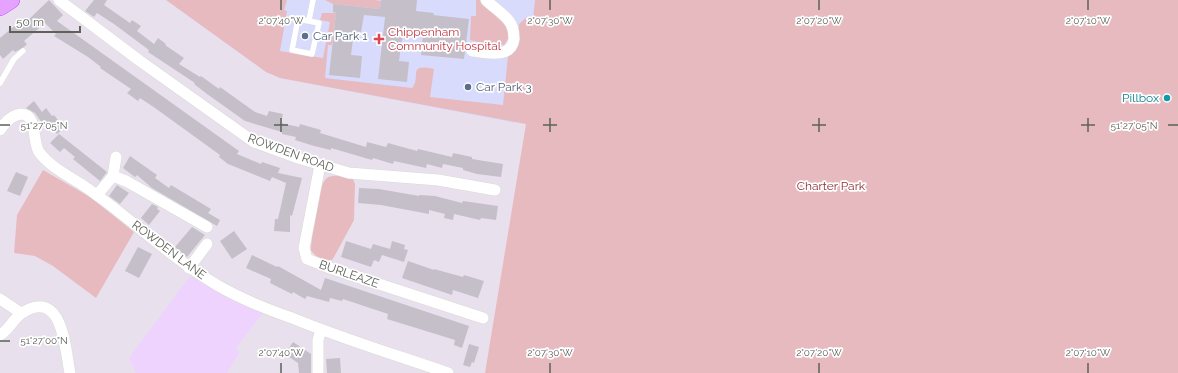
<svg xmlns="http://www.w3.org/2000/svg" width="1178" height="373" font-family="Raleway,sans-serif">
	<rect width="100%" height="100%" fill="#e9e0ed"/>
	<polygon fill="#efd3ff" points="190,276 264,312 236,348 240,352 227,373 136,373 129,358"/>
	<polygon fill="#d9dbfd" points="166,0 545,0 515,123 280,78 266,72"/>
	<g fill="#e7babf">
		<path d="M166 0H287L284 10 287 11 280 51 323 58 330 22 320 20 322 13H336L332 45H328L325 78 412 88C422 77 406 63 434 69L430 97 503 105 508 56 519 31V24L527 17 533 18 535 0H1178V373H485L526 124 280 78 266 72Z"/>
		<polygon points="325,0 375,0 381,1 380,9 333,4"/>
		<polygon points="476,0 480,0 506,22 509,37 504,45 484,44 470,40 471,16 476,16"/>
		<polygon points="43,170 90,197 134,232 96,298 53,266 35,256 14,253 17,215"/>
		<path d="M345 176 353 179 355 184 354 220 334 257 332 260C324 260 314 257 311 250 312 237 317 184 327 178 331 175 340 176 345 176Z"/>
	</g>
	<g fill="#c5bfca">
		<polygon points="49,0 63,15 57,21 239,151 237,154 261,164 262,162 280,168 278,173 302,178 292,216 290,215 290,232 274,231 275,219 278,219 286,183 272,177 270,181 228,164 219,157 220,155 155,108 140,98 138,101 127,93 131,89 100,68 101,67 88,57 54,36 56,34 45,23 24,41 27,44 24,47 15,52 13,50 3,59 0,55 0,38 24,18 27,21"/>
		<polygon points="94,0 107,0 104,5 130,23 132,20 141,26 137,31 154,44 158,38 166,44 165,45 184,58 179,64 200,77 201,76 219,89 220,87 255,112 267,116 269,111 283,114 281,123 299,127 300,124 321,130 320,133 366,147 367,142 386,147 388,143 417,151 418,149 452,157 453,153 472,157 472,159 503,164 501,177 477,174 463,170 463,168 443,164 442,168 427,164 426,168 394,161 393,164 373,158 372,160 331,148 331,150 314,146 295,140 296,137 282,134 282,132 245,121 207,94 194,84 195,83 148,52 149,50 114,24 97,13 94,17 85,11"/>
		<polygon points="381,0 417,0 416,11 434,13 433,15 469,19 464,59 421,55 423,34 403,32 399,61 409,62 407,82 378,79 385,17 364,15 361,32 354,31 351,55 362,56 360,78 329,75 336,13 333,12 333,4 380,9"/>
		<polygon points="34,101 42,112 46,108 52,116 54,115 64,128 57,134 46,121 42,123 35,113 26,108"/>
		<polygon points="59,134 107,172 100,181 73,159 75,157 64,148 60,152 50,143"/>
		<polygon points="130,156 157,175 155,178 169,188 171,185 211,209 208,213 220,220 217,226 152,188 137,175 135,177 123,168"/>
		<polygon points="16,172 28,177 20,196 7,191"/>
		<polygon points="117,185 129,193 120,204 109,196"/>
		<polygon points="359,188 379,189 419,196 419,195 435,196 462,203 463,201 498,206 496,220 481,218 480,220 454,214 453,220 444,218 445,214 429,210 429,214 381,205 358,203"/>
		<polygon points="152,204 158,207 157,209 160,211 149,225 141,218"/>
		<polygon points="192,227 205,235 187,257 175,247"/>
		<polygon points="234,231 247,249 232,259 220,241"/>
		<polygon points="346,241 371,249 373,244 390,249 392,241 405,245 404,249 408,250 404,262 382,255 379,262 374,260 371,267 341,257"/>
		<polygon points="138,247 152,254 139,278 125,271"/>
		<polygon points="252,255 277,267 278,266 321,290 325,278 469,326 462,348 454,345 455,340 387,319 388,314 343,299 342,301 330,298 329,302 307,296 305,299 293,292 292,294 270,283 271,279 246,268"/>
		<polygon points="408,261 434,270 434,269 463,277 464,275 484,281 478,298 453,290 452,295 402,278"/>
		<polygon points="293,342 311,354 311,373 299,373 298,363 285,354"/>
		<polygon points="469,344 479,347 474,363 472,362 470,367 463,365"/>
		<polygon points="340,358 341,373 327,373 326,359"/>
	</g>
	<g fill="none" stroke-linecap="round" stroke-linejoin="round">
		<g stroke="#d7dbd3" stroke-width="6">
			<g id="service">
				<polygon points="298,19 319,23 312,54 292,50"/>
				<polyline points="309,20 313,0"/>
				<polyline points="0,83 14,59 23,51"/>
			</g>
		</g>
		<g stroke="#d7dbd3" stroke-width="12">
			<g id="minor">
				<polyline points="59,0 140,61 254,142 298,158 349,173 438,180 495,190"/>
				<path d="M472 51C486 52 511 60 514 39 514 33 513 26 509 21 503 13 493 7 486 0"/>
				<path d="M0 130C5 122 12 115 21 114 38 114 32 142 39 152 50 167 69 176 84 186 130 217 169 257 217 285 241 299 266 309 292 318 343 339 396 355 448 373"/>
				<polyline points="320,165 304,248 307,259 327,267 483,318"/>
				<polyline points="113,176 126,181 207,227"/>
				<polyline points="97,195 113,176 116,157"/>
				<polyline points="189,268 207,244"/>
				<polyline points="0,299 21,313"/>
				<path d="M0 335C9 330 13 319 22 313 63 287 65 349 70 373"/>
				<polyline points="318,373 318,340 321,330"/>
			</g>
		</g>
		<g stroke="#b44afc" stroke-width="18">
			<polyline id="primary" points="0,7 11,0"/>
		</g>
		<use href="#service" stroke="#fff" stroke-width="5.5"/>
		<use href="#minor" stroke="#fff" stroke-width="11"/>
		<use href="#primary" stroke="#e5a3ff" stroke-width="17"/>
	</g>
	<path fill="none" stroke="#5e6259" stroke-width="1.5" d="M281 0V10M550 0V10M819 0V10M1088 0V10M281 118V132M550 118V132M819 118V132M1088 118V132M0 125H10M274 125H288M543 125H557M812 125H826M1081 125H1095M1168 125H1178M0 341H10M281 363V373M550 363V373M819 363V373M1088 363V373"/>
	<g fill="#5c6f8a" stroke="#fff" stroke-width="1.5">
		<circle cx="305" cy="36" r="4"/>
		<circle cx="468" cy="87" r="4"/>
	</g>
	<path fill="#e0444e" stroke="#fff" stroke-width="1.5" d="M377 33h4v4h4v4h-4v4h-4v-4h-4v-4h4z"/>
	<circle fill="#0f9aa8" stroke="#fff" stroke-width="1.5" cx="1167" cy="98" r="4"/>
	<g text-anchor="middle" stroke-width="3.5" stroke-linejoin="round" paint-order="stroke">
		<g font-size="12" fill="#be3a42" stroke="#fff" text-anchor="start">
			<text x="388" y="36">Chippenham<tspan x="388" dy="14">Community Hospital</tspan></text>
		</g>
		<g font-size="12" fill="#4e5e75" stroke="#fff" text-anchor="start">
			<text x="313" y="40">Car Park 1</text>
			<text x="476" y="91">Car Park 3</text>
		</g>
		<g font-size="12" fill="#0d838f" stroke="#fff" text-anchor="end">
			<text x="1159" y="102">Pillbox</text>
		</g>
		<g font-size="12" fill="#5e6259" stroke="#fff">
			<text transform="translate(291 153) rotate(20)" y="4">ROWDEN ROAD</text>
			<text transform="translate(169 250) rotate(37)" y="4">ROWDEN LANE</text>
			<text transform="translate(349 274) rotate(19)" y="4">BURLEAZE</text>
		</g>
		<g font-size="12" fill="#8b2f36" stroke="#fff">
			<text x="831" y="190">Charter Park</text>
		</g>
	</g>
	<g font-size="10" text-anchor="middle" fill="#5e6259" stroke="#fff" stroke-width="3.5" stroke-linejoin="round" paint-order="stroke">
		<text x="281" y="24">2°07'40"W</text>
		<text x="550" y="24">2°07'30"W</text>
		<text x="819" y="24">2°07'20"W</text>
		<text x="1088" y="24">2°07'10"W</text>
		<text x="44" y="129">51°27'05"N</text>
		<text x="1134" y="129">51°27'05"N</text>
		<text x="44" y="344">51°27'00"N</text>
		<text x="281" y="356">2°07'40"W</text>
		<text x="550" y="356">2°07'30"W</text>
		<text x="819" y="356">2°07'20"W</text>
		<text x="1088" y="356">2°07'10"W</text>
	</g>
	<path d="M10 26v6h70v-6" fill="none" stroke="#5e6259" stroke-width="2"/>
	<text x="16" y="26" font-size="12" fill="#5e6259" stroke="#ffffff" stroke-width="3" paint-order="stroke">50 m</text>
</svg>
